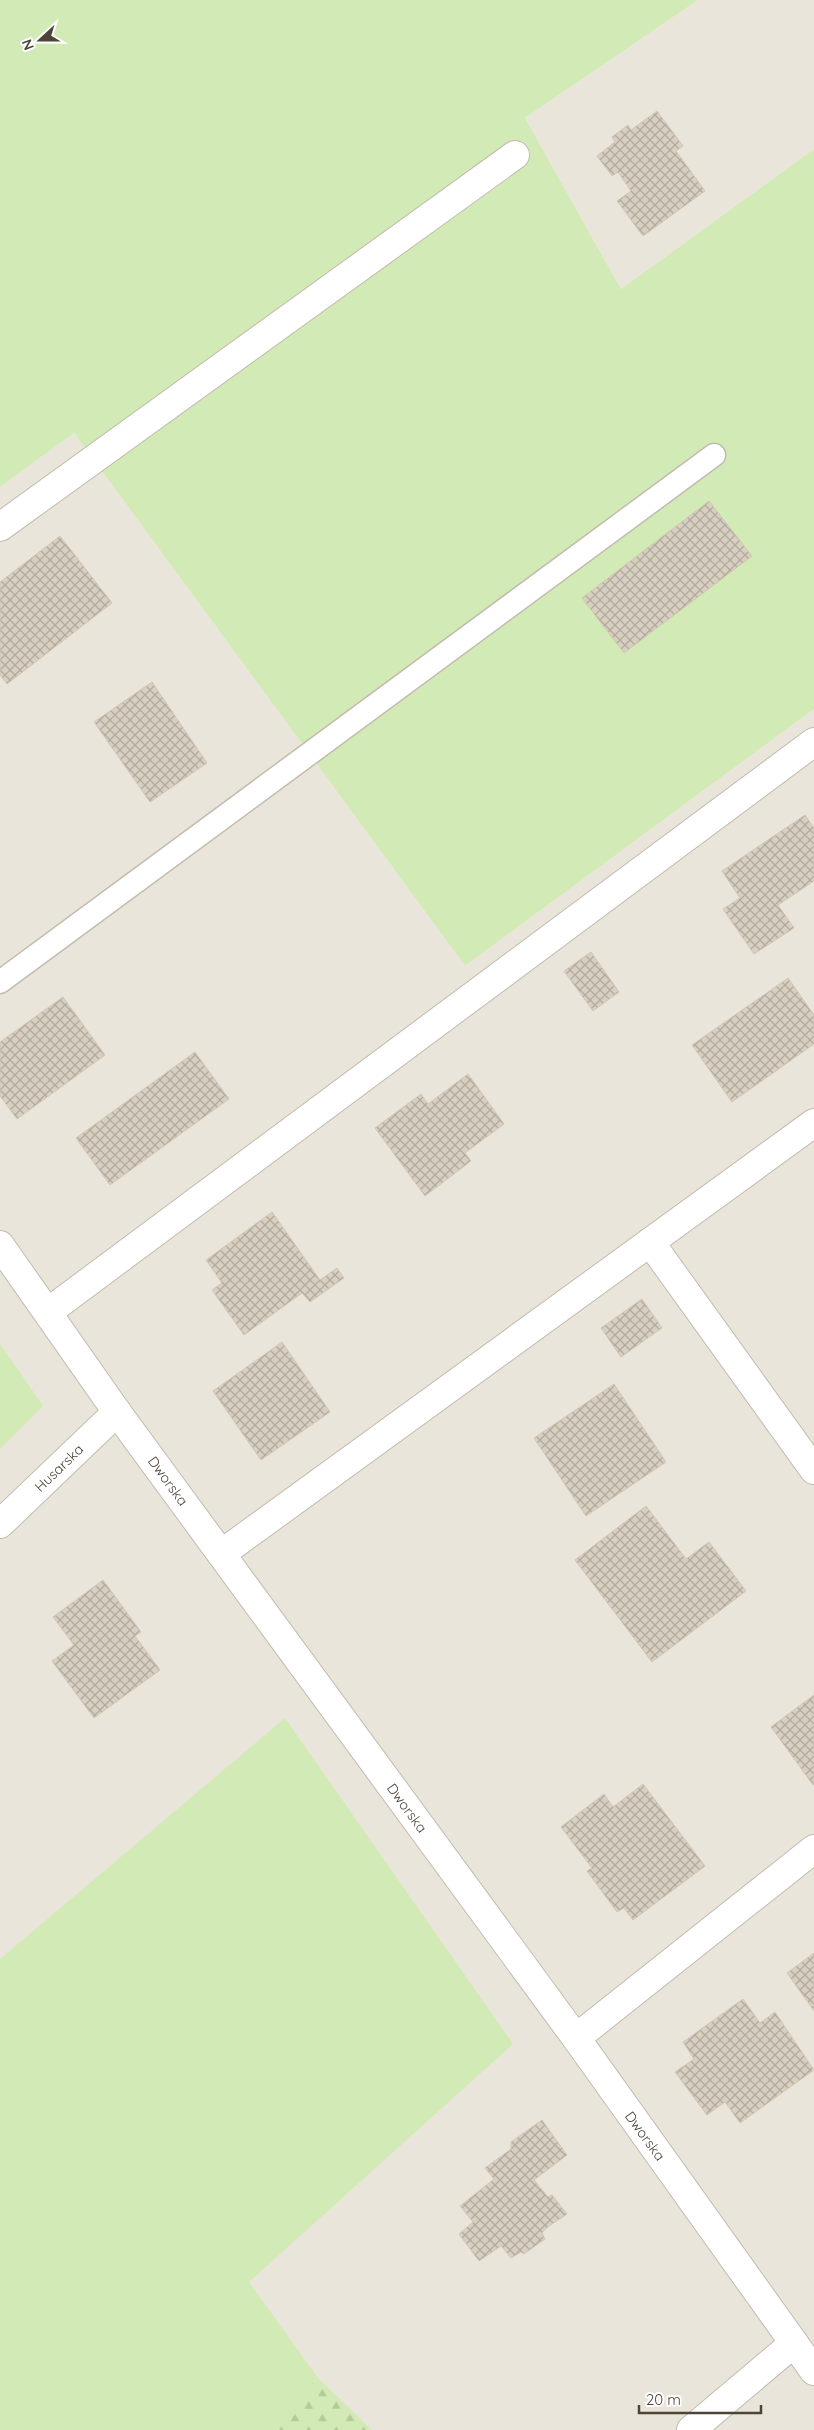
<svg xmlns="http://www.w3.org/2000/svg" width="814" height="2430" font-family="Quicksand,sans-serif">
	<defs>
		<pattern id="forest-firs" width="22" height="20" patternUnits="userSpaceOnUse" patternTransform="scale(1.25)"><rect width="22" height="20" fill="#d2eab5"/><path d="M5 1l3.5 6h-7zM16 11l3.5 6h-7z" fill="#b6ca9c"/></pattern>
		<pattern id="building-cross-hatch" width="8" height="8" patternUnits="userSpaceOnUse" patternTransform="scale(1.25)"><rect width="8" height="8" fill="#d8cfc1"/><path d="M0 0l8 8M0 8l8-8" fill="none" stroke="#b1aa9e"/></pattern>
	</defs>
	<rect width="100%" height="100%" fill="#f6f3ec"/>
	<g fill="#eae5da">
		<polygon points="698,0 814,0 814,149 621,289 525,118"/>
		<polygon points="74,433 465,966 814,709 814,2430 0,2430 0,487"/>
	</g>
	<g fill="#d2eab5">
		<polygon points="0,0 698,0 525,118 621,289 814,149 814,709 465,966 74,433 0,487"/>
		<polygon points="0,1344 43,1406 0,1449"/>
		<polygon points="285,1718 513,2044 249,2282 318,2378 263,2430 0,2430 0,1959"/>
	</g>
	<polygon fill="url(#forest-firs)" points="318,2378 372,2430 263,2430"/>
	<g fill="url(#building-cross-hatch)" stroke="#d3c7b4">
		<polygon points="657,111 683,146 676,151 705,191 643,236 617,201 631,191 618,172 612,176 597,156 615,142 612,137 628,125 631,130"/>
		<polygon points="709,501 752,556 624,653 582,598"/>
		<polygon points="60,536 112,603 7,684 0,675 0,582"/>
		<polygon points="152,682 207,763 150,802 94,722"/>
		<polygon points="805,815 814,828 814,881 778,905 794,928 754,954 723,909 740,898 722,871"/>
		<polygon points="591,952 619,992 593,1011 564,971"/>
		<polygon points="788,978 814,1015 814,1044 732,1102 692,1045"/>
		<polygon points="63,997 105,1055 17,1119 0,1096 0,1042"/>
		<polygon points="195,1052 229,1099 110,1185 76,1138"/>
		<polygon points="468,1074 504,1124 465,1153 471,1161 425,1196 375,1128 421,1094 428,1104"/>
		<polygon points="272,1212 320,1280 337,1268 344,1278 310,1302 302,1293 244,1335 212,1290 222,1283 206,1260"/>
		<polygon points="642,1299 662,1328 621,1357 601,1328"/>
		<polygon points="282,1342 330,1412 261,1460 213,1391"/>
		<polygon points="614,1384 666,1462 586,1516 534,1438"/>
		<polygon points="646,1506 686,1559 709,1542 746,1591 652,1662 575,1560"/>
		<polygon points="103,1580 141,1632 135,1636 160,1670 94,1718 52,1661 74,1645 53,1617"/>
		<polygon points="814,1695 814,1784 813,1785 771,1727"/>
		<polygon points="643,1784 705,1866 633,1920 624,1908 617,1912 587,1871 592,1868 561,1827 604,1794 613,1807"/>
		<polygon points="814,1953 814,2011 787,1973"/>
		<polygon points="743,1999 760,2023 775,2012 814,2070 740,2123 725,2102 707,2115 675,2072 694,2059 683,2042"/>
		<polygon points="542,2120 567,2155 534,2180 548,2197 552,2195 567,2214 549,2226 542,2233 545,2239 524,2254 521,2252 511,2258 501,2246 479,2261 459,2234 473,2222 460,2206 494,2179 485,2168 511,2149 511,2142"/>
	</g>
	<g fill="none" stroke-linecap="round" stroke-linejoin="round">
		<g stroke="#c2bbae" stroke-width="25">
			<polyline id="service" points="0,982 714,455"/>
		</g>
		<g stroke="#c2bbae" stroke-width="30">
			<g id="minor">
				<polyline points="0,527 515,155"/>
				<polyline points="650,1242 814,1470"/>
				<polyline points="0,1245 117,1412 576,2038 814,2371"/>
				<polyline points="48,1312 814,742"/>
				<polyline points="0,1524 117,1412"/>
				<polyline points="221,1554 814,1123"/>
				<polyline points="576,2038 814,1849"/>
				<polyline points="691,2430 794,2343"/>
			</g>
		</g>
		<use href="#service" stroke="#fff" stroke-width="22"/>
		<use href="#minor" stroke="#fff" stroke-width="28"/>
	</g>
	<g text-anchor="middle" stroke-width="5" stroke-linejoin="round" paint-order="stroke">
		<g font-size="14" fill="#4b4439" stroke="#fff">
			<text transform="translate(59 1468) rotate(-44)" y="5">Husarska</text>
			<text transform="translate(168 1481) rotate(54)" y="5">Dworska</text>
			<text transform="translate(407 1808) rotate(54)" y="5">Dworska</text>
			<text transform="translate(645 2136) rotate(54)" y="5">Dworska</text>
		</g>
	</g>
	<g transform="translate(40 40) rotate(249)" stroke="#ffffff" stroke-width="4" paint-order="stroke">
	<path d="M0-4L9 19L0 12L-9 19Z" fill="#4b4439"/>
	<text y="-8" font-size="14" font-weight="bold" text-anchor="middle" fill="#4b4439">N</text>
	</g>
	<path d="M639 2405v8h122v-8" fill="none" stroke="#4b4439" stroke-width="2.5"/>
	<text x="646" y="2405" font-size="15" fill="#4b4439" stroke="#ffffff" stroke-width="4" paint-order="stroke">20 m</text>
</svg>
